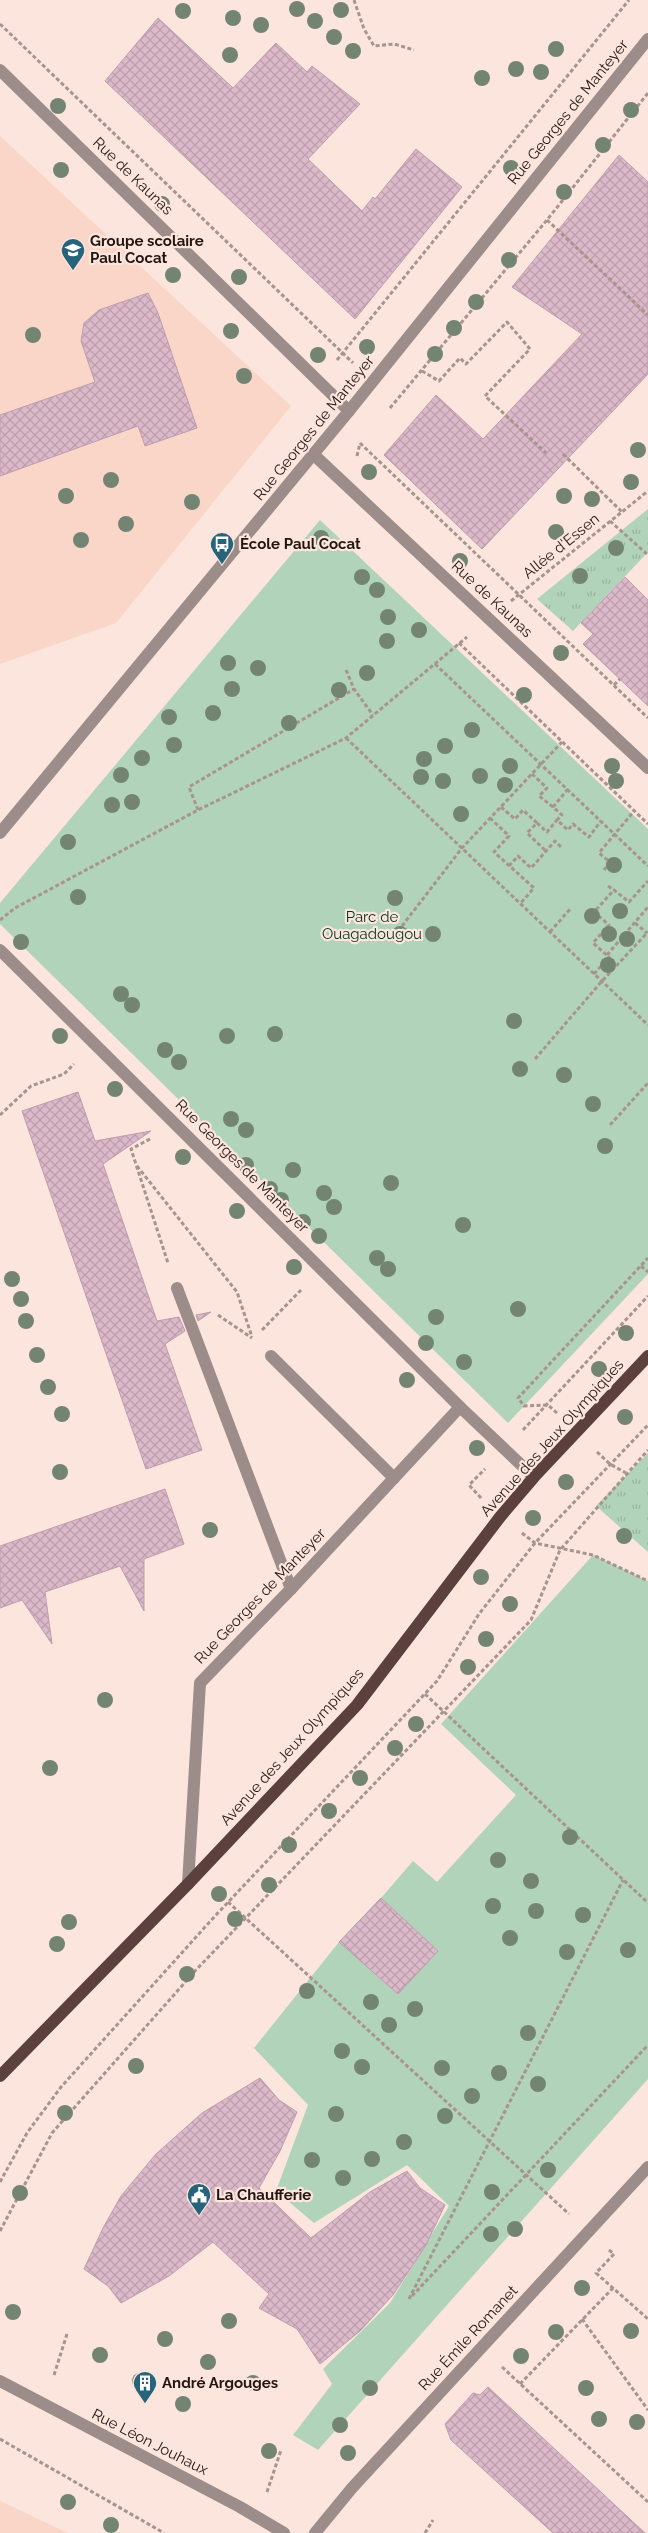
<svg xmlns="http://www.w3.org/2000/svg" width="648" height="2533" font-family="Raleway,sans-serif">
	<defs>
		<pattern id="grass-tufts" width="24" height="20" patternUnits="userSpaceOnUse" patternTransform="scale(1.25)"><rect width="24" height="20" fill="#b1d3ba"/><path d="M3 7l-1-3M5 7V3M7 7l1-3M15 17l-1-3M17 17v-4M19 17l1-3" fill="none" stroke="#98b49f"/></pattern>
		<pattern id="building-cross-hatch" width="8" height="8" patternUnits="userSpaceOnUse" patternTransform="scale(1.25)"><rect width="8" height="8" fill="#dcb9ca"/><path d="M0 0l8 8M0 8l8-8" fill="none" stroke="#bc9eac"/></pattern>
	</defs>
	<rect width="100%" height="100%" fill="#fbe5dc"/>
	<g fill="#fad6c9">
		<polygon points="0,136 291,406 116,623 0,664"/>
		<polygon points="0,2501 68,2533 0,2533"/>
	</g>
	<g fill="url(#grass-tufts)">
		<polygon points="648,509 648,552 573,631 537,599"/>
		<polygon points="648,1453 648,1552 596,1506"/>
	</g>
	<g fill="#b1d3ba">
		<polygon points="320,520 648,829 648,1274 508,1423 0,924 0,903"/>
		<polygon points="593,1555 648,1581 648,2079 318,2450 293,2435 332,2384 323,2369 390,2303 449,2206 407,2165 314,2223 276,2191 308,2105 254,2048 339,1942 398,1994 438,1951 381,1898 413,1861 437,1882 516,1795 441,1724"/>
	</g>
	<g fill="url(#building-cross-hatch)" stroke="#be9dad">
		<polygon points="158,18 233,88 276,43 307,72 312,66 360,104 308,159 362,211 373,197 375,199 416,149 462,187 355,319 105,81"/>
		<polygon points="619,155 648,182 648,374 482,549 384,455 436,395 483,439 582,334 512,287"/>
		<polygon points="148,293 158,313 197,428 145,446 138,426 0,476 0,415 95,382 81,341 84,323 99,310"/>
		<polygon points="625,577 648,600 648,706 583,644 593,634 581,623"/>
		<polygon points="78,1092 95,1141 151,1131 103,1164 157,1321 179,1317 185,1331 165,1344 202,1450 146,1469 22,1111"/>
		<polygon points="211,1312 198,1321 196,1315"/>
		<polygon points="165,1489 184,1544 144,1559 144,1611 120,1566 45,1592 52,1644 22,1600 0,1608 0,1546"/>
		<polygon points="381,1898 438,1951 398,1994 339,1942"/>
		<polygon points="260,2078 279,2100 297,2112 280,2151 259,2188 311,2238 370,2192 407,2171 420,2188 445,2205 426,2245 393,2295 360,2331 320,2364 297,2329 259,2308 269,2294 213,2242 169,2276 121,2303 108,2286 84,2269 103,2228 121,2196 156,2154 202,2113"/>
		<polygon points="488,2387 645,2533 553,2533 451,2440 445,2424 473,2393 480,2395"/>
	</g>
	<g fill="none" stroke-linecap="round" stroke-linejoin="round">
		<g stroke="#a7948d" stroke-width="3" stroke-dasharray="4 2.5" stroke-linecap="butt">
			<polyline points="354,0 364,29 374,46 394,44 414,50"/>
			<polyline points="0,24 353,363"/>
			<polyline points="547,220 648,315"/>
			<polyline points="337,360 629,0"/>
			<polyline points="422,371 439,381 460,358 466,364 507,322 530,349 485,396 546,453"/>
			<polyline points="390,408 547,220 648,93"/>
			<polyline points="360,443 648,718"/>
			<polyline points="563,454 622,512"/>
			<polyline points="357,456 360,443"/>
			<polyline points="610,521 648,555"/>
			<polyline points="511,601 648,491"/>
			<polyline points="459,643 648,824"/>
			<polyline points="435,664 648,866"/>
			<polyline points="346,670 354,689 373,715"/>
			<polyline points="614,685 620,679"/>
			<polyline points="346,738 648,1025"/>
			<polyline points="532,774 547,788 539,796 553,807"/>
			<polyline points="568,789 553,807 562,815 557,820 568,830 573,824 589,837 601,821"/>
			<polyline points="501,807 515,819 523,810 537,823 527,833 546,851"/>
			<polyline points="198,810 189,787 354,689"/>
			<polyline points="490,818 509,836 494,852 534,888 520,904"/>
			<polyline points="537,823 547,832 557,820"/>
			<polyline points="509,866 518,856 531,868 555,841 562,848"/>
			<polyline points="604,870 610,862 599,853 634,811"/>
			<polyline points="608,886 614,890"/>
			<polyline points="0,920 15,908 198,810 346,738 467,637"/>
			<polyline points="635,923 647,933"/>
			<polyline points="402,926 462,848 562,742"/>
			<polyline points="550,932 571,908"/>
			<polyline points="607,955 648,907"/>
			<polyline points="594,974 609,957 593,943 609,925 594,912 614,890 629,902 648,881"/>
			<polyline points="535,1059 602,981 648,932"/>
			<polyline points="0,1115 31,1086 64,1074 74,1064"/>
			<polyline points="610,1125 648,1083"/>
			<polyline points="150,1139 131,1149 168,1263"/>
			<polyline points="137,1166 237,1292 252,1337"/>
			<polyline points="641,1266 648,1272"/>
			<polyline points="218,1315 252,1338"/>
			<polyline points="262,1330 301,1290"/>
			<polyline points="557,1413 548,1405 524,1406 518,1398 648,1258"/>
			<polyline points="523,1430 648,1296"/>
			<polyline points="597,1452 610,1464 626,1473"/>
			<polyline points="481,1498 469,1485 485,1469"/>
			<polyline points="522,1533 535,1543 593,1555 648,1581"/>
			<polyline points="425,1694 648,1903"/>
			<polyline points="228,1902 569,2214"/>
			<polyline points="0,2182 27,2133 61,2087 215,1916 437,1681 479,1614 535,1543 648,1425"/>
			<polyline points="0,2231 52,2133 195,1971 531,1620 560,1550 648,1450"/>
			<polyline points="609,2250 614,2254 596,2273 648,2319"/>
			<polyline points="412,2296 648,2045"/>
			<polyline points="409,2299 623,1880"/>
			<polyline points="582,2319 648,2410"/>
			<polyline points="502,2367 648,2502"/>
			<polyline points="54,2375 67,2334"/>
			<polyline points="520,2384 613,2288"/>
			<polyline points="0,2439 164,2533"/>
			<polyline points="267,2492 281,2450"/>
			<polyline points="425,2533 433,2520"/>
		</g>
		<g stroke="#9c8c8a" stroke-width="12">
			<polyline points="0,70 349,411"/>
			<polyline points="313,454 648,768"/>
			<polyline points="0,833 349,411 648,39"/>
			<polyline points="0,950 460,1407 534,1477"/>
			<polyline points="177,1288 291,1589"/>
			<polyline points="271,1356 394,1478"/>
			<polyline points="188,1884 200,1683 291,1589 460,1407"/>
			<polyline points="0,2381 240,2507 284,2533"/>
			<polyline points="315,2533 352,2488 648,2167"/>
		</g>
		<polyline stroke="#5b403d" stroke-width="12" points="0,2076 188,1884 357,1705 500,1517 534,1477 648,1356"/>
	</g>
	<g fill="#738572">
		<circle cx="297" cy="9" r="8"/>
		<circle cx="341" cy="10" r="8"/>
		<circle cx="183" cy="11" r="8"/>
		<circle cx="233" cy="18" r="8"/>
		<circle cx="315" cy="21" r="8"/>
		<circle cx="261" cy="25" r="8"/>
		<circle cx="334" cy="37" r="8"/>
		<circle cx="556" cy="49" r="8"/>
		<circle cx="353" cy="51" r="8"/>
		<circle cx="230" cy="55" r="8"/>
		<circle cx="516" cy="69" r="8"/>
		<circle cx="541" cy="72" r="8"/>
		<circle cx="482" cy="78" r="8"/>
		<circle cx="58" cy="106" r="8"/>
		<circle cx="631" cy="110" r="8"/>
		<circle cx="603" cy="145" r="8"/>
		<circle cx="511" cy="168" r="8"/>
		<circle cx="61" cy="170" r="8"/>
		<circle cx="564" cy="192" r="8"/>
		<circle cx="162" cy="204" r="8"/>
		<circle cx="509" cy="260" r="8"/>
		<circle cx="173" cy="275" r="8"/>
		<circle cx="239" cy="277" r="8"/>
		<circle cx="476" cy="302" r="8"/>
		<circle cx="454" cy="328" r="8"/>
		<circle cx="231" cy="331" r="8"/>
		<circle cx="33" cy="335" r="8"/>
		<circle cx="367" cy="347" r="8"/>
		<circle cx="435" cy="354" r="8"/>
		<circle cx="318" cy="355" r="8"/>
		<circle cx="244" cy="376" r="8"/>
		<circle cx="638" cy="450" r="8"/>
		<circle cx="369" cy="472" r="8"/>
		<circle cx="111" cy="480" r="8"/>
		<circle cx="631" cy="482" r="8"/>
		<circle cx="66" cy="496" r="8"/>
		<circle cx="564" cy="496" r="8"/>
		<circle cx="592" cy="499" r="8"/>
		<circle cx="192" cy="502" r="8"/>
		<circle cx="126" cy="524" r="8"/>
		<circle cx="556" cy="532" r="8"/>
		<circle cx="321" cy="538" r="8"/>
		<circle cx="81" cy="540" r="8"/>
		<circle cx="616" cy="548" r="8"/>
		<circle cx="460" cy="561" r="8"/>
		<circle cx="580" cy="576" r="8"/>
		<circle cx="362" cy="577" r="8"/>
		<circle cx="377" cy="590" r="8"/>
		<circle cx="388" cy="617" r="8"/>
		<circle cx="419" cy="630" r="8"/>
		<circle cx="387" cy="641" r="8"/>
		<circle cx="561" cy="653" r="8"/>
		<circle cx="228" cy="663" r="8"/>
		<circle cx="258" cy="668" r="8"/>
		<circle cx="367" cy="673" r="8"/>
		<circle cx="232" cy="689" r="8"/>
		<circle cx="339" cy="690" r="8"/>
		<circle cx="524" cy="695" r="8"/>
		<circle cx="213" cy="713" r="8"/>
		<circle cx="169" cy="717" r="8"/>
		<circle cx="289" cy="723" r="8"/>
		<circle cx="472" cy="730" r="8"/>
		<circle cx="174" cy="745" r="8"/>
		<circle cx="445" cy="746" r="8"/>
		<circle cx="142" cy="758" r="8"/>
		<circle cx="424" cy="759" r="8"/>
		<circle cx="510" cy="766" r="8"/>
		<circle cx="612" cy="766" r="8"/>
		<circle cx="121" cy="775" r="8"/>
		<circle cx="480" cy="776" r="8"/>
		<circle cx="421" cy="777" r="8"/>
		<circle cx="443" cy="781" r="8"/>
		<circle cx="616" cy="781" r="8"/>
		<circle cx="505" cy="785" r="8"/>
		<circle cx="132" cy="802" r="8"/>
		<circle cx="112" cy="805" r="8"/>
		<circle cx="461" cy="814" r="8"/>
		<circle cx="68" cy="842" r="8"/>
		<circle cx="614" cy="865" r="8"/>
		<circle cx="78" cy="897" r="8"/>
		<circle cx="395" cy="898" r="8"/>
		<circle cx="620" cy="911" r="8"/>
		<circle cx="592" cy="916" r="8"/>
		<circle cx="400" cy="934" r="8"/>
		<circle cx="433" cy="934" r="8"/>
		<circle cx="609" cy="934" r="8"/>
		<circle cx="627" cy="939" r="8"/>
		<circle cx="21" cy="942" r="8"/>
		<circle cx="608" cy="965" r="8"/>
		<circle cx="121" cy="994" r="8"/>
		<circle cx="132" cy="1005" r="8"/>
		<circle cx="514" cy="1021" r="8"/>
		<circle cx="275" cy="1034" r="8"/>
		<circle cx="60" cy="1036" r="8"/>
		<circle cx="227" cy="1036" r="8"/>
		<circle cx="165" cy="1050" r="8"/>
		<circle cx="179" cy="1062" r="8"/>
		<circle cx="520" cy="1069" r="8"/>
		<circle cx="564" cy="1075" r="8"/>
		<circle cx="115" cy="1089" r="8"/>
		<circle cx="593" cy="1104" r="8"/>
		<circle cx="231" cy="1119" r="8"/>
		<circle cx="246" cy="1130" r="8"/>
		<circle cx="605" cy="1146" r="8"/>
		<circle cx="183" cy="1157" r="8"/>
		<circle cx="246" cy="1165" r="8"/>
		<circle cx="293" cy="1170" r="8"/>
		<circle cx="391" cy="1183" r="8"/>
		<circle cx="270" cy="1189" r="8"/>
		<circle cx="324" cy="1193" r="8"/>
		<circle cx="281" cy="1200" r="8"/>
		<circle cx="334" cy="1207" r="8"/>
		<circle cx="237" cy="1211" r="8"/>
		<circle cx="303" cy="1222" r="8"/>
		<circle cx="463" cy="1225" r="8"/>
		<circle cx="319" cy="1236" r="8"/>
		<circle cx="377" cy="1258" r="8"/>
		<circle cx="294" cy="1267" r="8"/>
		<circle cx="388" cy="1269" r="8"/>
		<circle cx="12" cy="1279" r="8"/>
		<circle cx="21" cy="1299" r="8"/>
		<circle cx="518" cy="1309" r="8"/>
		<circle cx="436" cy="1317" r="8"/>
		<circle cx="26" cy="1321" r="8"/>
		<circle cx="626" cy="1333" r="8"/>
		<circle cx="426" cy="1343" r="8"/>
		<circle cx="37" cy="1355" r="8"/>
		<circle cx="464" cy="1362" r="8"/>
		<circle cx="599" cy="1369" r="8"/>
		<circle cx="407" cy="1380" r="8"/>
		<circle cx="48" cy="1387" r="8"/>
		<circle cx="62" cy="1414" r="8"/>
		<circle cx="625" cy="1417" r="8"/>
		<circle cx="477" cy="1448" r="8"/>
		<circle cx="60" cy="1472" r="8"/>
		<circle cx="566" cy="1482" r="8"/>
		<circle cx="533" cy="1518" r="8"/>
		<circle cx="210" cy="1530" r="8"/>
		<circle cx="624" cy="1536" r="8"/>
		<circle cx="481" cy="1577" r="8"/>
		<circle cx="510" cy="1604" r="8"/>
		<circle cx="486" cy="1639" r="8"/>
		<circle cx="468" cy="1667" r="8"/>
		<circle cx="105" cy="1700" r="8"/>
		<circle cx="416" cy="1724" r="8"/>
		<circle cx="395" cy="1748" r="8"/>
		<circle cx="50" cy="1768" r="8"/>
		<circle cx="360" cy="1778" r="8"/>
		<circle cx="329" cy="1811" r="8"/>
		<circle cx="570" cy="1837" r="8"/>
		<circle cx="289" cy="1845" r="8"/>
		<circle cx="498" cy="1860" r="8"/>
		<circle cx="531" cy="1881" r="8"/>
		<circle cx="269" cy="1885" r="8"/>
		<circle cx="219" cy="1894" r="8"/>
		<circle cx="493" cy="1906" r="8"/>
		<circle cx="536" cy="1911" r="8"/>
		<circle cx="583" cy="1915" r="8"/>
		<circle cx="235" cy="1919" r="8"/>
		<circle cx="69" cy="1922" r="8"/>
		<circle cx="510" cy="1938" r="8"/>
		<circle cx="57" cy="1944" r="8"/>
		<circle cx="628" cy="1950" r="8"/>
		<circle cx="567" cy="1952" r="8"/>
		<circle cx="187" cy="1974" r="8"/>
		<circle cx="307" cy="1991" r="8"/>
		<circle cx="371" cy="2002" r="8"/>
		<circle cx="415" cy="2009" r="8"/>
		<circle cx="389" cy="2025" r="8"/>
		<circle cx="528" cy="2033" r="8"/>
		<circle cx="342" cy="2051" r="8"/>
		<circle cx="136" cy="2066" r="8"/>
		<circle cx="362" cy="2067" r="8"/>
		<circle cx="442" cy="2068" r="8"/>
		<circle cx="499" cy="2073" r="8"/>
		<circle cx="538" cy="2084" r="8"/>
		<circle cx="472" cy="2096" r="8"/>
		<circle cx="65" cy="2113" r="8"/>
		<circle cx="336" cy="2114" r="8"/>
		<circle cx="445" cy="2116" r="8"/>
		<circle cx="404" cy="2142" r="8"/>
		<circle cx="372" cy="2159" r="8"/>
		<circle cx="312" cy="2160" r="8"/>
		<circle cx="548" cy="2170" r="8"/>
		<circle cx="343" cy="2178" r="8"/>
		<circle cx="492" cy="2192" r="8"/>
		<circle cx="20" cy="2193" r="8"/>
		<circle cx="515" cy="2229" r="8"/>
		<circle cx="491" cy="2234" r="8"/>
		<circle cx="582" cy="2288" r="8"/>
		<circle cx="13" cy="2312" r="8"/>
		<circle cx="229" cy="2321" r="8"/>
		<circle cx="631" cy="2331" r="8"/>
		<circle cx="556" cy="2332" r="8"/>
		<circle cx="165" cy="2339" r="8"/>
		<circle cx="100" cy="2355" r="8"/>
		<circle cx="521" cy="2356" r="8"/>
		<circle cx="208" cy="2362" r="8"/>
		<circle cx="140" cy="2381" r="8"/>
		<circle cx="253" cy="2383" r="8"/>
		<circle cx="370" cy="2388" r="8"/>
		<circle cx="586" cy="2388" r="8"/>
		<circle cx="183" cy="2404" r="8"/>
		<circle cx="599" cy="2419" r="8"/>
		<circle cx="637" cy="2422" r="8"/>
		<circle cx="340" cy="2425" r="8"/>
		<circle cx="269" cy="2451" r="8"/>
		<circle cx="348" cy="2453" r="8"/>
		<circle cx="68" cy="2502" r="8"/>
		<circle cx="111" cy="2525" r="8"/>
	</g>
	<defs>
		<g id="school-pin" transform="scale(1.25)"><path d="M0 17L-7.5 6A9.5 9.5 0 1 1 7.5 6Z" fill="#27637b" stroke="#fbe5dc"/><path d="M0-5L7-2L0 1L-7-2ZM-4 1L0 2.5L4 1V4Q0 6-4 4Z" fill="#fff"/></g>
		<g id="bus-pin" transform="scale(1.25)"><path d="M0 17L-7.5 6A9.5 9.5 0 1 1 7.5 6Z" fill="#27637b" stroke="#fbe5dc"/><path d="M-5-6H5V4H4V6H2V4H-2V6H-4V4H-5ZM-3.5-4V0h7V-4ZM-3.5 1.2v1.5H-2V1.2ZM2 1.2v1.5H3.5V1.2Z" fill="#fff"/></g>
		<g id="civic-pin" transform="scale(1.25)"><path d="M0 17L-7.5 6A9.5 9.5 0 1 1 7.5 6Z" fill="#27637b" stroke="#fbe5dc"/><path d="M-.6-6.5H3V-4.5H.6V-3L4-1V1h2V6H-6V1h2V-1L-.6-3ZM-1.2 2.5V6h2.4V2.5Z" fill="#fff"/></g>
		<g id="building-pin" transform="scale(1.25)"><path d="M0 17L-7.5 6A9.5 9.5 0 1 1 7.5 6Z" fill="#27637b" stroke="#fbe5dc"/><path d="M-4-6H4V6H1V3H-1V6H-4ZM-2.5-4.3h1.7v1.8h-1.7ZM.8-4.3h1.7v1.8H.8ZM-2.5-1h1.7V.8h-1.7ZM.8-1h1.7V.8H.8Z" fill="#fff"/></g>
	</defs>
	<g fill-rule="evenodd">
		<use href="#school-pin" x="73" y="250"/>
		<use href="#bus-pin" x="222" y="544"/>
		<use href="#civic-pin" x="199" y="2195"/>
		<use href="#building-pin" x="145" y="2383"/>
	</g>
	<g text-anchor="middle" stroke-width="4.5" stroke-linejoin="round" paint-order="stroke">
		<g font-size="15" fill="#231612" stroke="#fbe5dc">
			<text transform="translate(568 112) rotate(-51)" y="5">Rue Georges de Manteyer</text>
			<text transform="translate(133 176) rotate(44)" y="5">Rue de Kaunas</text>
			<text transform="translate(314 428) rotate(-51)" y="5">Rue Georges de Manteyer</text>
			<text transform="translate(561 546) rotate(-39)" y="5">Allée d'Essen</text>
			<text transform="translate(492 599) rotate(43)" y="5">Rue de Kaunas</text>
			<text transform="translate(242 1166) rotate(45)" y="5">Rue Georges de Manteyer</text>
			<text transform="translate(552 1438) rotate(-48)" y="5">Avenue des Jeux Olympiques</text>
			<text transform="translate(260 1596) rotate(-46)" y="5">Rue Georges de Manteyer</text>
			<text transform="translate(292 1747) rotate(-48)" y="5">Avenue des Jeux Olympiques</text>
			<text transform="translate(468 2338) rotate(-47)" y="5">Rue Émile Romanet</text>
			<text transform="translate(150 2442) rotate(27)" y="5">Rue Léon Jouhaux</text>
		</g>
		<g font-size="15" font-weight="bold" fill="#231612" stroke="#fbe5dc" text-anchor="start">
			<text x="90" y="246">Groupe scolaire<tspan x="90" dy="17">Paul Cocat</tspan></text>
			<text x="240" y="549">École Paul Cocat</text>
			<text x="216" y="2200">La Chaufferie</text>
			<text x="162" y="2388">André Argouges</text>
		</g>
		<g font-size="15" fill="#03371b" stroke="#fbe5dc">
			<text x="372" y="922">Parc de<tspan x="372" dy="17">Ouagadougou</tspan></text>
		</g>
	</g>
</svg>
